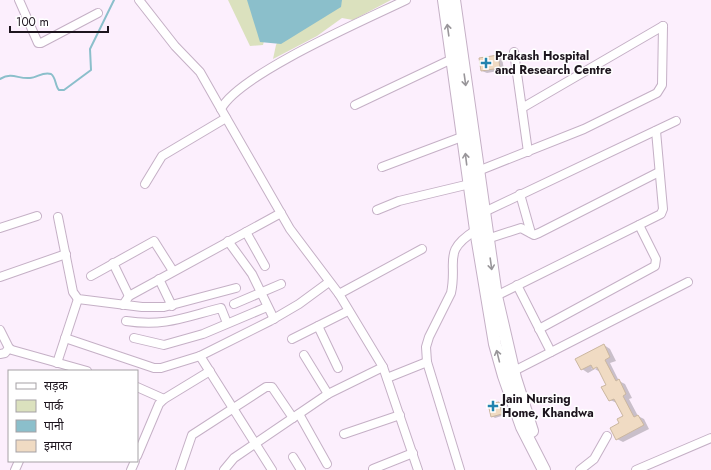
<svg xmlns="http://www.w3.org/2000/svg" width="711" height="470" font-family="Jost,'Noto Sans Devanagari',sans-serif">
	<rect width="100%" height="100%" fill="#fceffd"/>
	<g fill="#dbe1be">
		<polygon points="228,0 253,0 267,29 263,45 250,46"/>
		<polygon points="329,0 391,0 353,20 342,18 317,36 273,59 276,45 280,37"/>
	</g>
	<polygon fill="#8bbfcb" points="247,0 342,0 341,7 281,44 260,42"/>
	<g fill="#0003" fill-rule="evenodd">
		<polygon points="498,56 502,58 504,70 487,73 482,71"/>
		<path d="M604 345 610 349 616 361 610 363 619 381 625 384 632 398 629 399 638 416 644 419 649 429 623 442 617 439 621 423 624 417 617 403 610 400 608 385 600 372 595 369 588 373 582 369ZM601 364 602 365 595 369H591Z"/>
		<polygon points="499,403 502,404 505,415 495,418 492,416 489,405"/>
	</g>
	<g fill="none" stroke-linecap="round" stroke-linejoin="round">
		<path stroke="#8bbfcb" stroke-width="2" d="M0 79C13 72 17 79 30 78 37 78 43 71 51 74 56 77 55 86 59 90H64L91 70 90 49 114 0"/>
	</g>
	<g fill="#f0dbc3" stroke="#cbb7a0">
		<polygon points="498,55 500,68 481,71 479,58"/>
		<polygon points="604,344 610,357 605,360 616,381 619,379 626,394 623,396 634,417 638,415 644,425 616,440 610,428 619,423 617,419 623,416 614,399 609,401 601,387 606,385 597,367 593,369 591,365 581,370 575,359"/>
		<polygon points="499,402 502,414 491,417 488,404"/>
	</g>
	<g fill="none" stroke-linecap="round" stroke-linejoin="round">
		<g stroke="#c5b0c6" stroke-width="10">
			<g id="minor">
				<polyline points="19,0 38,43 41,43 98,13"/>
				<polyline points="139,0 175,46 200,72 221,109"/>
				<path d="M406 0C367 19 239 74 221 109L290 229 339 294 383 367 418 470"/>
				<polyline points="514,52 528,152"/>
				<polyline points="355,105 452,59"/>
				<polyline points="522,108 663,26"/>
				<polyline points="382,167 467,135"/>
				<polyline points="478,171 584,129 657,93 662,85 663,26"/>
				<polyline points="145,184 162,156 226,118"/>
				<polyline points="520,194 531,233"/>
				<polyline points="377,210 399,201 474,183"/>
				<polyline points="480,214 676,121"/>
				<polyline points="58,217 73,292 78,299 142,307 164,307 236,288"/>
				<polyline points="0,228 37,216"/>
				<polyline points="246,232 265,266"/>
				<polyline points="487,239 521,228 534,235 539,233 659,172"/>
				<polyline points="228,241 252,274 274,319"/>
				<polyline points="113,263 129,296"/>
				<polyline points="91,276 154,241 173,271"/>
				<polyline points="0,277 66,254"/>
				<polyline points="159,279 172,306"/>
				<polyline points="517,285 551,352"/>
				<polyline points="339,294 422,249"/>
				<polyline points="492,298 661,214 663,209 656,131"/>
				<polyline points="234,304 281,284"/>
				<polyline points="123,305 129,296 281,213"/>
				<path d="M126 321C165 327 185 317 221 308L227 323"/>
				<polyline points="318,326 338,368"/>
				<polyline points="539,329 655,266 656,259 639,225"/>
				<polyline points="0,330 9,348 12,350 87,371"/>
				<polyline points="65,338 154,368 161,368 200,356 270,321 299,304 329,282"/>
				<polyline points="134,338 164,345 203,334 267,307"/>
				<polyline points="292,339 348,311"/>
				<polyline points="0,354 5,353 9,348"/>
				<polyline points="304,355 328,394"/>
				<polyline points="200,356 272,470"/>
				<polyline points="57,363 78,299"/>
				<polyline points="510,373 688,282"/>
				<polyline points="387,378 427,362"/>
				<polyline points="137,387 164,399"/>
				<polyline points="299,414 327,464"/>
				<polyline points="344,434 400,415"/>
				<polyline points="137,456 159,404 164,399 210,371"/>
				<polyline points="293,457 301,470"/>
				<polyline points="373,469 413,453"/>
				<polyline points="15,470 19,461"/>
				<polyline points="131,470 135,461"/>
				<polyline points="180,470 192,435 266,387 272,387 293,418"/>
				<polyline points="224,470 234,458 328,394 383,367"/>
				<path d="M460 470 427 362 426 347 429 337 451 293C458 261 441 252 476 230"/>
				<polyline points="580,470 594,459 607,436"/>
				<polyline points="636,470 711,438"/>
			</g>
		</g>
		<g stroke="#c5b0c6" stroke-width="14">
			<g id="highway">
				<polyline points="444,0 476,230 495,344 504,376 522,427 544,470"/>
				<polyline points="454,0 496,296 515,378 532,431"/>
			</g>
		</g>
		<use href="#minor" stroke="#fff" stroke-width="8"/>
		<use href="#highway" stroke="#fff" stroke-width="12"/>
	</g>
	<defs><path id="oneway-shaft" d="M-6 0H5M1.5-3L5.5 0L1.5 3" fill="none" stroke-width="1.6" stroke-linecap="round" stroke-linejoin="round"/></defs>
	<g stroke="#99969a">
		<use href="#oneway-shaft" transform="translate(448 30) rotate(-98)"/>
		<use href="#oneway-shaft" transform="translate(465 80) rotate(82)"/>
		<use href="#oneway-shaft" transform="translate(466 159) rotate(-97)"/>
		<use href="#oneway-shaft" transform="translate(491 264) rotate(82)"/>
		<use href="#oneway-shaft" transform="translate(498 356) rotate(-104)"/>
	</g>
	<g fill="#2183ae" stroke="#fff" stroke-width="1.5">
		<path d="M484 57h4v4h4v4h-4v4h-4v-4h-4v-4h4z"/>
		<path d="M491 400h4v4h4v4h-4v4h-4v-4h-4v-4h4z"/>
	</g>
	<g text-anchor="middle" stroke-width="3" stroke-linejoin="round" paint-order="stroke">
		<g font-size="12" font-weight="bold" fill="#1d151e" stroke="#fff" text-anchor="start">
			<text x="495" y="60">Prakash Hospital<tspan x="495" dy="14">and Research Centre</tspan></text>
			<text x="502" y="403">Jain Nursing<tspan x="502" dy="14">Home, Khandwa</tspan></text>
		</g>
	</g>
	<rect x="8" y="370" width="130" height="92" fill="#ffffff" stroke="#a5a1a5"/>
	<rect x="16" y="383" width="20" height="6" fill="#ffffff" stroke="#a5a1a5"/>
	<text x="44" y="390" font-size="12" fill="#1d151e">सड़क</text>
	<rect x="16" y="400" width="20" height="12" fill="#dbe1be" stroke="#a5a1a5"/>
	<text x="44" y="410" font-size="12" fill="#1d151e">पार्क</text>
	<rect x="16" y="420" width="20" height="12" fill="#8bbfcb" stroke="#a5a1a5"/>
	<text x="44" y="430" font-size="12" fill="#1d151e">पानी</text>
	<rect x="16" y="440" width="20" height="12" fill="#f0dbc3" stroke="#a5a1a5"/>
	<text x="44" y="450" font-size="12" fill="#1d151e">इमारत</text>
	<path d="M10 26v6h98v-6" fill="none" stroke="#1d151e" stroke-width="2"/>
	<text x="16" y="26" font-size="12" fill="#1d151e" stroke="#ffffff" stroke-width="3" paint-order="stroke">100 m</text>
</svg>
